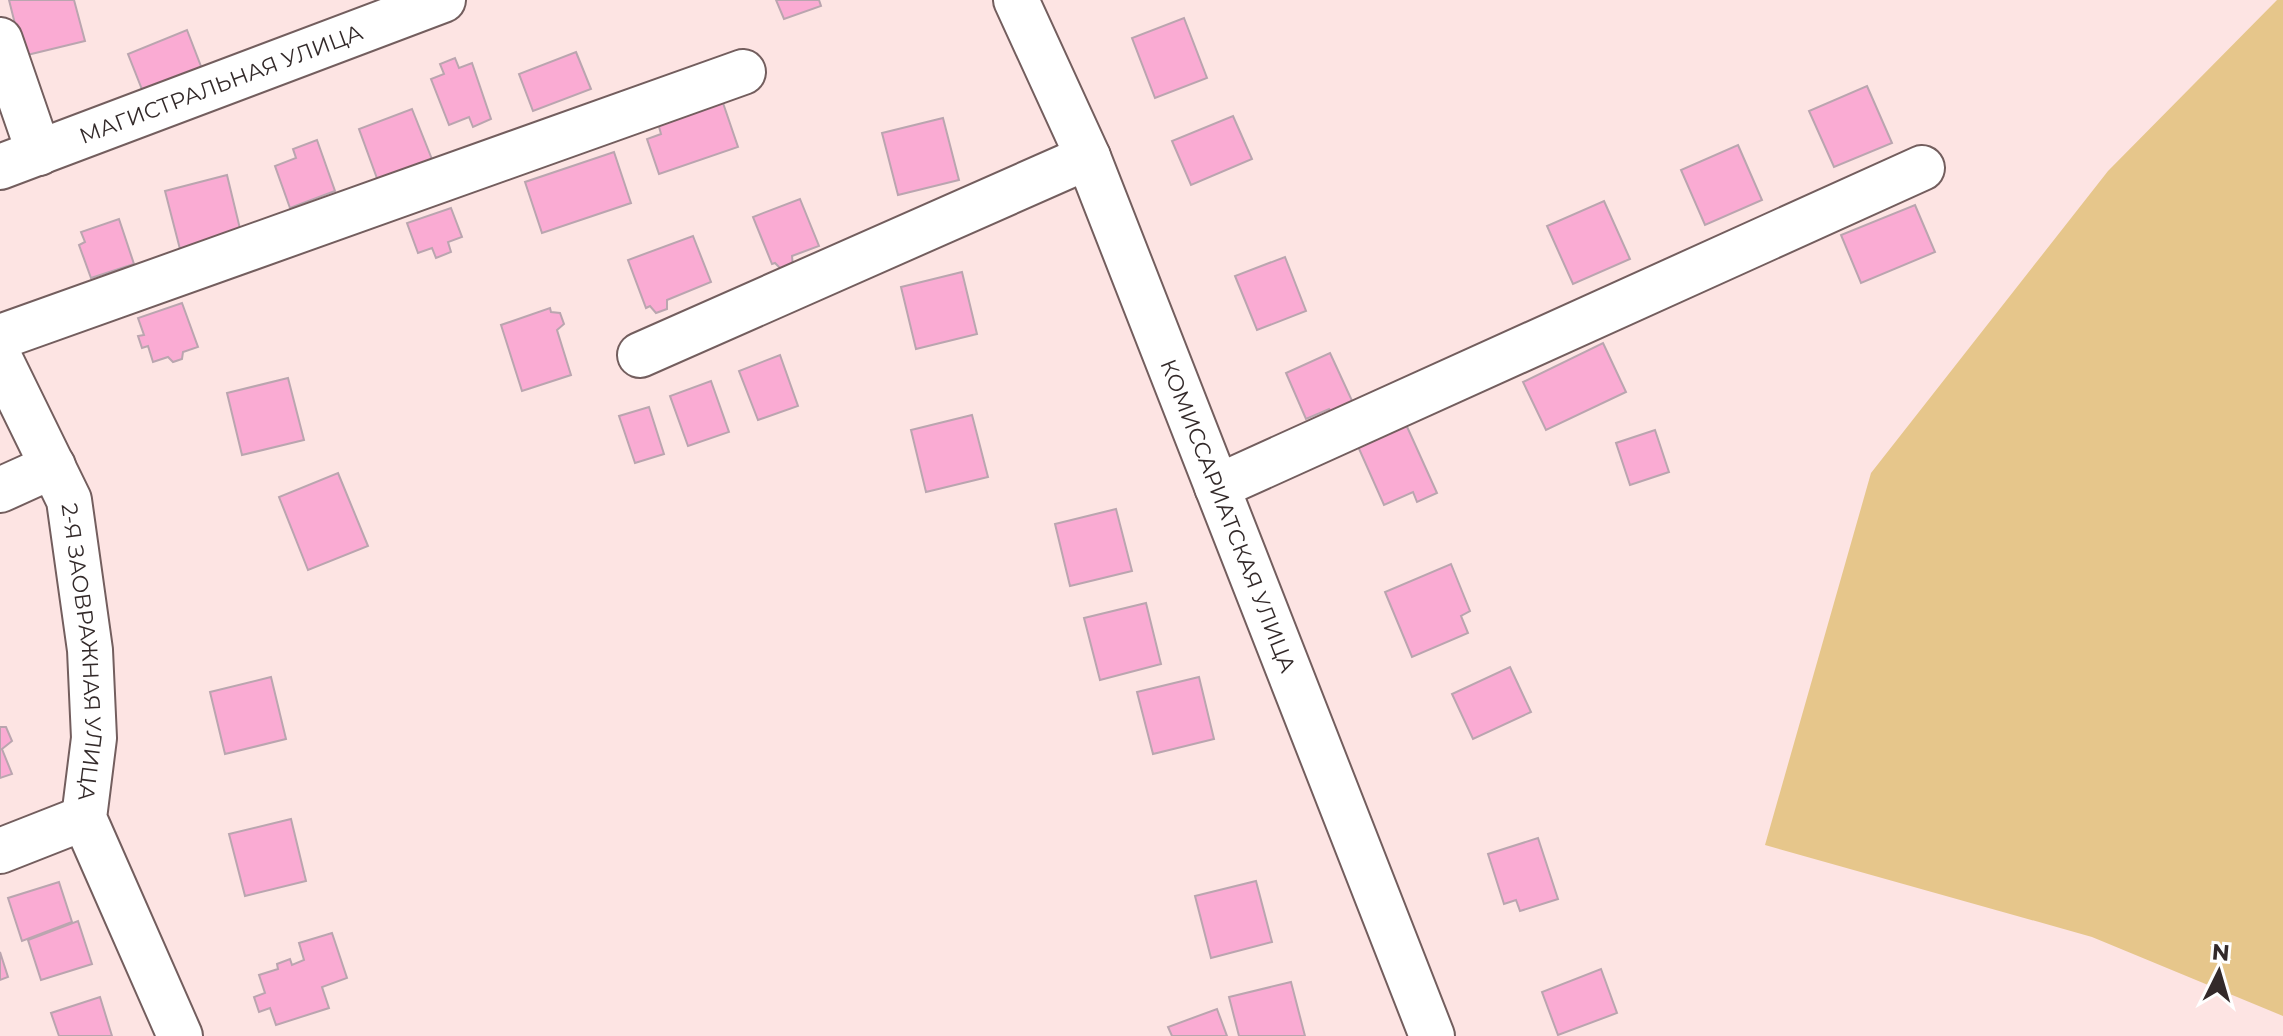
<svg xmlns="http://www.w3.org/2000/svg" width="2283" height="1036" font-family="Montserrat,sans-serif">
	<rect width="100%" height="100%" fill="#fde4e3"/>
	<polygon fill="#e6c68b" points="2277,0 2283,0 2283,1016 2092,937 1765,845 1871,473 2108,171"/>
	<g fill="#faabd3" stroke="#baa5af" stroke-width="2">
		<polygon points="9,0 74,0 85,41 23,56"/>
		<polygon points="776,0 819,0 821,6 784,19"/>
		<polygon points="1184,18 1207,78 1155,98 1132,38"/>
		<polygon points="187,30 202,69 143,92 128,54"/>
		<polygon points="576,52 591,89 533,111 519,74"/>
		<polygon points="455,58 459,68 472,63 491,119 473,127 469,117 449,125 431,79 444,74 440,64"/>
		<polygon points="1867,86 1892,143 1834,167 1809,111"/>
		<polygon points="722,100 738,147 659,174 647,139 661,134 658,123"/>
		<polygon points="412,109 437,172 382,192 359,129"/>
		<polygon points="1233,116 1252,159 1191,185 1172,141"/>
		<polygon points="943,118 959,180 898,195 882,133"/>
		<polygon points="317,140 335,191 290,208 275,166 296,158 293,149"/>
		<polygon points="1738,145 1762,200 1705,225 1681,170"/>
		<polygon points="614,152 631,203 542,233 525,182"/>
		<polygon points="227,175 242,237 181,253 165,191"/>
		<polygon points="800,199 819,246 792,256 793,266 782,270 775,263 772,264 753,217"/>
		<polygon points="1604,201 1630,259 1573,284 1547,226"/>
		<polygon points="1915,205 1935,252 1861,283 1841,235"/>
		<polygon points="451,208 462,237 448,242 451,252 436,258 432,248 418,253 407,223"/>
		<polygon points="119,219 134,264 91,278 79,245 85,242 81,232"/>
		<polygon points="693,236 711,282 667,300 667,309 656,313 650,306 646,308 628,260"/>
		<polygon points="1285,257 1306,311 1257,330 1235,276"/>
		<polygon points="962,272 977,334 916,349 901,287"/>
		<polygon points="182,303 198,347 183,352 182,359 173,362 168,357 153,362 148,346 142,348 138,336 144,335 138,318"/>
		<polygon points="550,308 551,312 560,313 564,324 557,330 571,375 522,391 501,325"/>
		<polygon points="1603,343 1626,392 1546,430 1523,382"/>
		<polygon points="1330,353 1354,405 1331,415 1329,409 1306,419 1286,373"/>
		<polygon points="780,355 798,406 758,420 739,371"/>
		<polygon points="288,378 304,440 242,455 227,393"/>
		<polygon points="711,381 729,432 688,446 670,396"/>
		<polygon points="649,407 664,454 635,463 619,416"/>
		<polygon points="972,415 988,477 926,492 911,430"/>
		<polygon points="1404,420 1437,493 1417,502 1413,492 1384,505 1356,442"/>
		<polygon points="1655,430 1669,472 1630,485 1616,443"/>
		<polygon points="338,473 368,546 308,570 279,497"/>
		<polygon points="1116,509 1132,571 1070,586 1055,524"/>
		<polygon points="1451,564 1470,611 1461,616 1468,633 1412,657 1385,592"/>
		<polygon points="1146,603 1161,664 1100,680 1084,618"/>
		<polygon points="1510,667 1531,712 1473,739 1452,694"/>
		<polygon points="271,677 286,739 225,754 210,692"/>
		<polygon points="1199,677 1214,739 1153,754 1137,692"/>
		<polygon points="0,727 6,727 12,741 2,749 12,774 0,778"/>
		<polygon points="291,819 306,881 245,896 229,834"/>
		<polygon points="1538,838 1558,899 1520,911 1516,900 1504,904 1488,854"/>
		<polygon points="1256,881 1272,942 1211,958 1195,896"/>
		<polygon points="59,882 72,922 22,941 8,898"/>
		<polygon points="78,921 92,964 41,980 28,940"/>
		<polygon points="332,933 347,978 322,987 329,1008 276,1025 270,1008 259,1012 254,997 265,993 259,975 278,969 277,964 290,959 292,965 304,960 299,943"/>
		<polygon points="0,952 8,977 0,980"/>
		<polygon points="1601,969 1617,1013 1558,1035 1542,992"/>
		<polygon points="1291,982 1305,1036 1239,1036 1229,997"/>
		<polygon points="100,997 112,1036 59,1036 51,1013"/>
		<polygon points="1217,1009 1227,1036 1172,1036 1168,1027"/>
	</g>
	<g fill="none" stroke-linecap="round" stroke-linejoin="round">
		<g stroke="#735e5e" stroke-width="48">
			<g id="minor">
				<path id="s1" d="M1016 0 1088 157 1432 1036"/>
				<polyline points="0,40 39,153"/>
				<path id="s2" d="M0 167 443 0"/>
				<polyline points="0,337 743,72"/>
				<polyline points="640,355 1088,157"/>
				<path id="s3" d="M0 359 69 500 90 650 94 738 84 818 180 1036"/>
				<polyline points="1217,487 1922,168"/>
				<polyline points="0,490 53,466"/>
				<polyline points="0,851 84,818"/>
			</g>
		</g>
		<use href="#minor" stroke="#fff" stroke-width="44"/>
	</g>
	<g text-anchor="middle" stroke-width="6" stroke-linejoin="round" paint-order="stroke">
		<g font-size="22" fill="#332a2a" stroke="#fff">
			<text dy="8" stroke="none"><textPath href="#s2" startOffset="236">МАГИСТРАЛЬНАЯ УЛИЦА</textPath></text>
			<text dy="8" stroke="none"><textPath href="#s1" startOffset="558">КОМИССАРИАТСКАЯ УЛИЦА</textPath></text>
			<text dy="8" stroke="none"><textPath href="#s3" startOffset="310">2-Я ЗАОВРАЖНАЯ УЛИЦА</textPath></text>
		</g>
	</g>
	<g transform="translate(2219 972) rotate(5)" stroke="#ffffff" stroke-width="6" paint-order="stroke">
	<path d="M0-6L14 30L0 20L-14 30Z" fill="#332a2a"/>
	<text y="-12" font-size="22" font-weight="bold" text-anchor="middle" fill="#332a2a">N</text>
	</g>
</svg>
